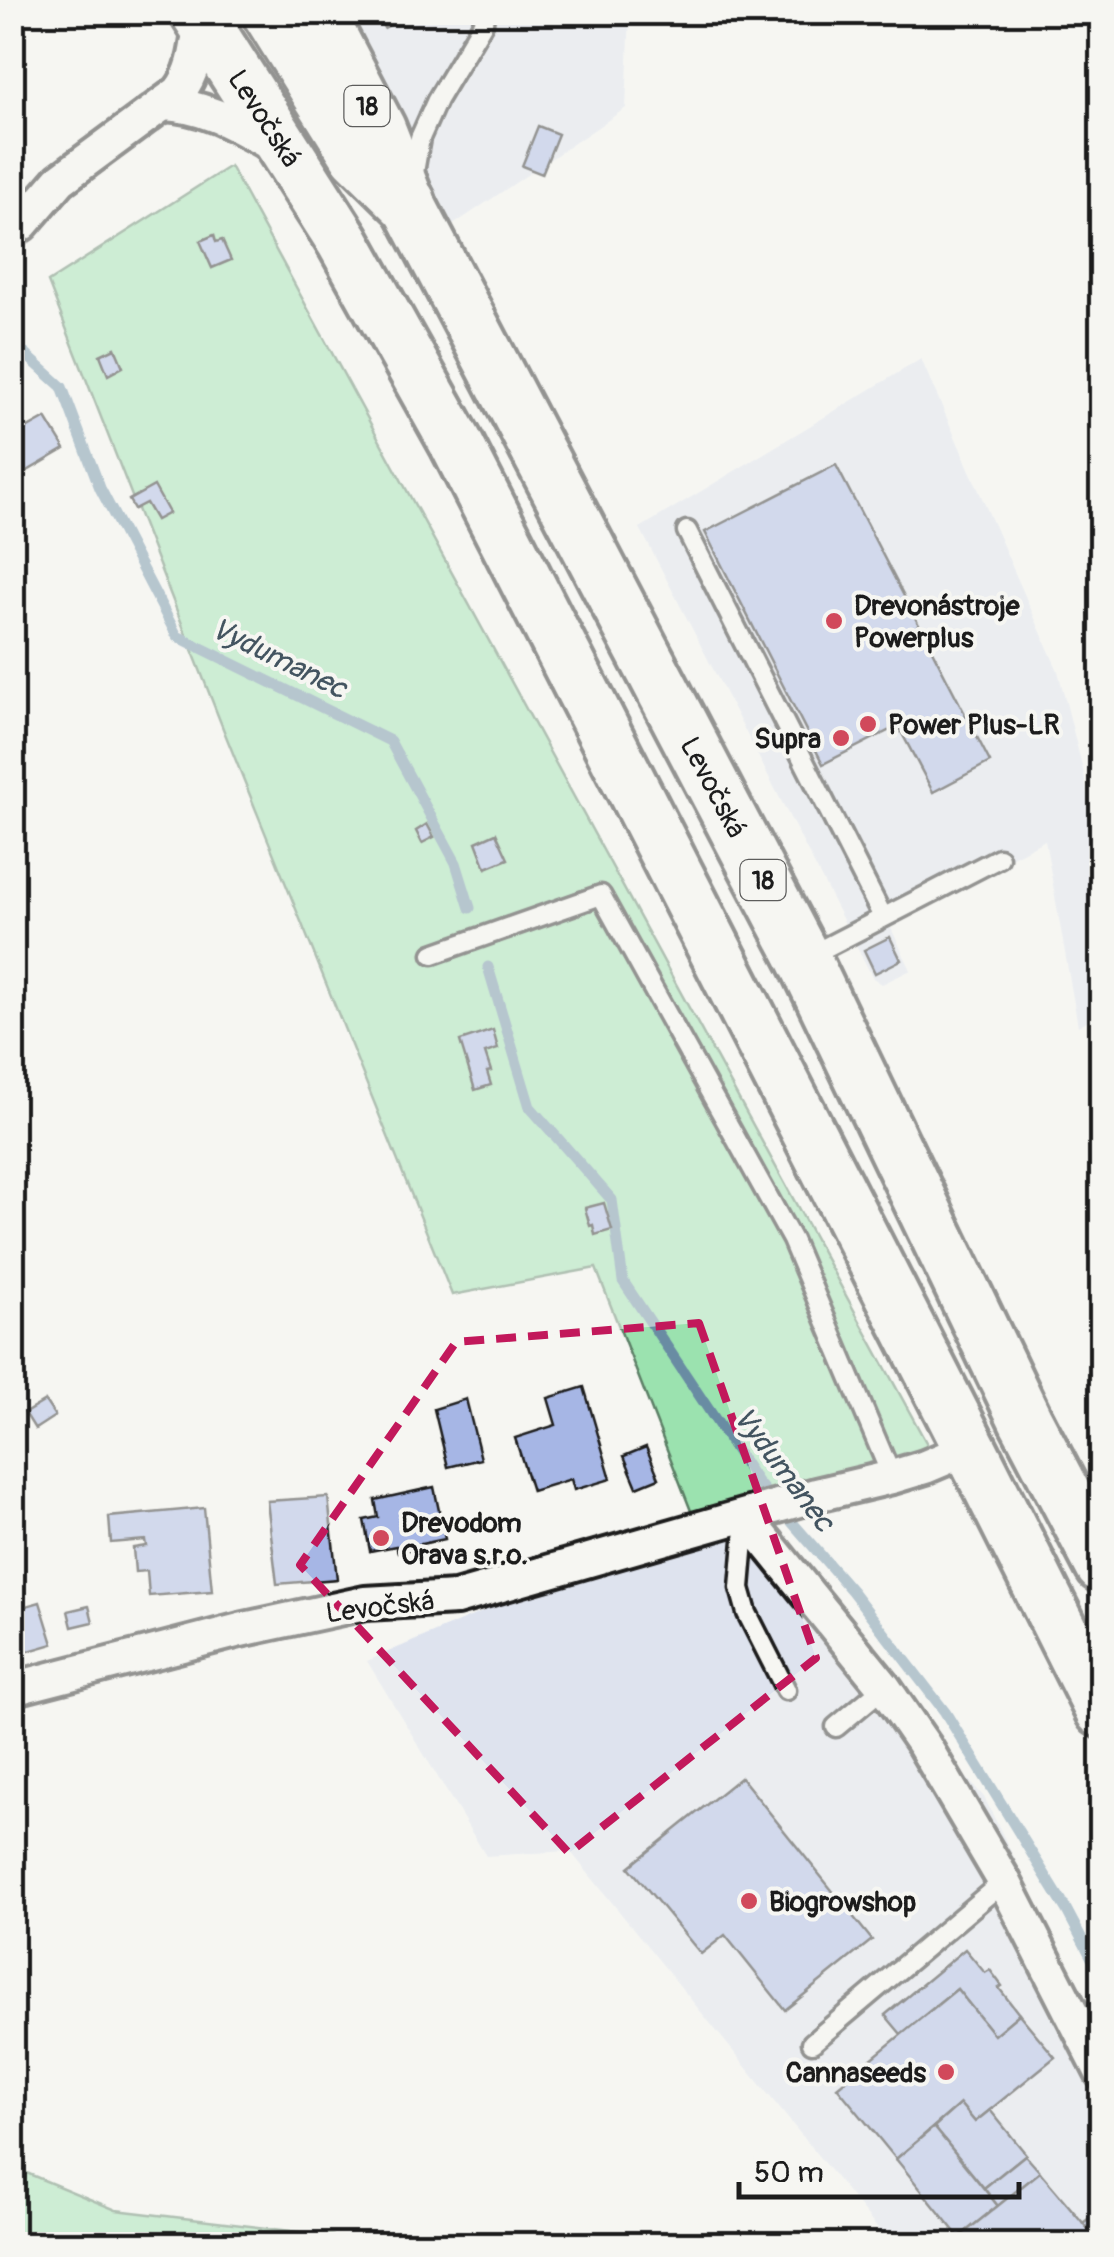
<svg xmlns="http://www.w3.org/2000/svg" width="1114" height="2257" font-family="Pangolin,sans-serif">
	<rect width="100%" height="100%" fill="#f6f6f2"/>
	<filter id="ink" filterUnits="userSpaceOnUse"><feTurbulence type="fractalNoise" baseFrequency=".01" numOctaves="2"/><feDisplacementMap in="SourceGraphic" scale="20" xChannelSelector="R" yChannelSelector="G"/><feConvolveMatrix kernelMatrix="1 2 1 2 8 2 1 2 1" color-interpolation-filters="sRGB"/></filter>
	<g filter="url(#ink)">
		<g fill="#dee3ee">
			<polygon points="341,13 630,13 626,108 453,225"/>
			<polygon points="921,359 1058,671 1084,774 1101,887 1101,1013 1078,1026 1045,840 888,922 911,970 882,984 873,978 640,528"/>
			<polygon points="725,1511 984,1797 1101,2033 1101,2244 890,2244 570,1851 486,1856 367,1661 695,1521"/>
		</g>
		<g fill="#9be2af" stroke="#5c7f66" stroke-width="2.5">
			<polygon points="230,166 940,1468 695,1521 596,1268 452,1295 224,731 48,282"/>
			<polygon points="12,2167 116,2210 333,2236 341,2244 13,2244"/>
		</g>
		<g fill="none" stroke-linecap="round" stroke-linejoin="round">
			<g stroke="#698ca3" stroke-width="11">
				<polyline points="12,66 12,69"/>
				<polyline points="12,342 62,387 100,488 177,636 390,741 456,863 470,908"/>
				<polyline points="488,967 530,1107 612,1200 623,1281 757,1482 852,1591 945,1712 1066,1909 1102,1977"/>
			</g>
		</g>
		<g fill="#a6b6e5" stroke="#1c1c1c" stroke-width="2.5">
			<polygon points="376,12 414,12 384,28"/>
			<polygon points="538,126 558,134 542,174 522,166"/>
			<polygon points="214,235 216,242 222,240 231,260 212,268 200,241"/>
			<polygon points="115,348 123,367 108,375 100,355"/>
			<polygon points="46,418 65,449 24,473 12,452 12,437"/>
			<polygon points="836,465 990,762 933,792 898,726 823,764 705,532"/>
			<polygon points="154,486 169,513 156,520 146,503 134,509 129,500"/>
			<polygon points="427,824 434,837 422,843 416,831"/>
			<polygon points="496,833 508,859 486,868 476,842"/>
			<polygon points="890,937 901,960 875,973 864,950"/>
			<polygon points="493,1030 498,1049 485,1053 491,1071 487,1072 491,1085 475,1090 460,1041"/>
			<polygon points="604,1203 612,1230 595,1235 593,1225 590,1226 585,1208"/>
			<polygon points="584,1387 611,1479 574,1490 571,1479 532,1491 515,1438 556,1425 548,1398"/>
			<polygon points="466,1399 481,1459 448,1467 434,1409"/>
			<polygon points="45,1401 55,1416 35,1429 25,1413"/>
			<polygon points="646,1447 659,1478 637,1487 624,1456"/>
			<polygon points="434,1487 445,1539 412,1546 413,1549 398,1552 396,1546 370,1551 364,1520 378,1517 375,1500"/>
			<polygon points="328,1497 337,1579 277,1584 267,1501"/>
			<polygon points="204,1508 212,1591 149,1596 147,1571 135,1572 133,1548 146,1546 145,1540 111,1543 109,1517"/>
			<polygon points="40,1602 53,1644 22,1653 12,1620 12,1610"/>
			<polygon points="89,1606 93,1622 72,1627 68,1611"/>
			<polygon points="741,1777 872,1940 785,2010 725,1935 701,1954 629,1867"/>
			<polygon points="965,1949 985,1973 990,1970 1002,1986 999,1988 1019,2014 994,2035 957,1989 901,2034 885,2015"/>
			<polygon points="957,1989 994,2035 1019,2014 1055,2057 975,2122 960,2104 896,2159 837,2087"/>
			<polygon points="960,2104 975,2122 990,2110 1026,2154 984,2188 934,2127"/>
			<polygon points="934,2127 998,2206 959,2237 896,2159"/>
			<polygon points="1025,2155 1040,2172 998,2206 984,2188"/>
			<polygon points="1040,2172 1101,2244 965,2244 959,2237"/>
			<polygon points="1102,2208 1102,2244 1101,2244 1083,2223"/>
		</g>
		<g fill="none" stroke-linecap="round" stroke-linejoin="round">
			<g stroke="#1c1c1c" stroke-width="25">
				<g id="lane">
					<polyline points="413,178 420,138 437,100 483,23 484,12"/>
					<polyline points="687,531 883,917"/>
					<polyline points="433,954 601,895 792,1240 892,1477"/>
					<polyline points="809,956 999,858"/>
					<polyline points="746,1517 740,1588 747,1613 786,1690"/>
					<polyline points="836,1727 884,1687"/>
					<polyline points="812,2043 1004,1881"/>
				</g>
			</g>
			<g stroke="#1c1c1c" stroke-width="40">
				<g id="street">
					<path d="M163 104C209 106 239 127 278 148"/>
					<path d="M12 229 22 224 60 180 179 92C196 71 197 44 201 18"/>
					<polyline points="746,1517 884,1687 924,1745 1004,1881 1102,2073"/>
					<polyline points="12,1689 240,1630 365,1603 456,1598 816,1495 892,1477 925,1467 970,1448"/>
				</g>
			</g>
			<g stroke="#1c1c1c" stroke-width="60">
				<g id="primary">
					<polyline points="197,12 343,241 456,443 970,1448 1102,1711"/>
					<polyline points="318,12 379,129 408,203 804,959 1026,1421 1102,1566"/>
				</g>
			</g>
			<g stroke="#1c1c1c" stroke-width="62">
				<polyline id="highway" points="270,12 358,154 408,203"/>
			</g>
			<use href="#lane" stroke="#f6f6f2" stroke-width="18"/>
			<use href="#street" stroke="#f6f6f2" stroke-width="32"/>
			<use href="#primary" stroke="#f6f6f2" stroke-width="52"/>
			<use href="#highway" stroke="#f6f6f2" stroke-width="55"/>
		</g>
	</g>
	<path d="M0 0H1114V2257H0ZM699 1323 816 1658 569 1853 300 1565 456 1342Z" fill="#f6f6f2" fill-opacity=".55" fill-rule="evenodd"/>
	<path fill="none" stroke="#c2185b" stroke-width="8" stroke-dasharray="20 12" stroke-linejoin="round" d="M699 1323 816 1658 569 1853 300 1565 456 1342Z"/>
	<g fill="#d1495b" stroke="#f6f6f2" stroke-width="4">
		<circle cx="834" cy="621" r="10"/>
		<circle cx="868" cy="724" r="10"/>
		<circle cx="841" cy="738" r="10"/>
		<circle cx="381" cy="1538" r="10"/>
		<circle cx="749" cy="1901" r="10"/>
		<circle cx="946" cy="2072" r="10"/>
	</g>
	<g text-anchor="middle" stroke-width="8" stroke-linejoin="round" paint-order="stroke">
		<g fill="#f6f6f2" stroke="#5d5d5c" stroke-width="2.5">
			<rect x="344.5" y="86" width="45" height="40" rx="8"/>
			<rect x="740.5" y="860" width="45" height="40" rx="8"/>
		</g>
		<g font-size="25" font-weight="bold" fill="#1c1c1c">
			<text x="367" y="115">18</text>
			<text x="763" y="889">18</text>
		</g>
		<g font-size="28" fill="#1c1c1c" stroke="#f6f6f2">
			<text transform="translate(265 118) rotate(57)" y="10">Levočská</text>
			<text transform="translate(714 787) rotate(62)" y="10">Levočská</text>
			<text transform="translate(380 1606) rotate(-7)" y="10">Levočská</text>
		</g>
		<g font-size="28" font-weight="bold" fill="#1c1c1c" stroke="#f6f6f2" text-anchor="start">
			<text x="854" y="615">Drevonástroje<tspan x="854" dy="32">Powerplus</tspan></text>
			<text x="888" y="734">Power Plus-LR</text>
			<text x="821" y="748" text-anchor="end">Supra</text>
			<text x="401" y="1532">Drevodom<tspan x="401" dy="32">Orava s.r.o.</tspan></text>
			<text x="769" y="1911">Biogrowshop</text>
			<text x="926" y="2082" text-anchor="end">Cannaseeds</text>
		</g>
		<g font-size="30" font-style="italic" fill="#435460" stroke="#f6f6f2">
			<text transform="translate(279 658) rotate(26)" y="10">Vydumanec</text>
			<text transform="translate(784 1469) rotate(53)" y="10">Vydumanec</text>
		</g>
	</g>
	<rect width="1114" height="2257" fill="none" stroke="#f6f6f2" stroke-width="50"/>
	<rect x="25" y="25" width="1064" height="2207" fill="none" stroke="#1c1c1c" stroke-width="4" filter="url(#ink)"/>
	<path d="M739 2182v15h280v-15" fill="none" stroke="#1c1c1c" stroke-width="5"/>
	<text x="754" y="2182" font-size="30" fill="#1c1c1c" stroke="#f6f6f2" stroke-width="8" paint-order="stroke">50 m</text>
</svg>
